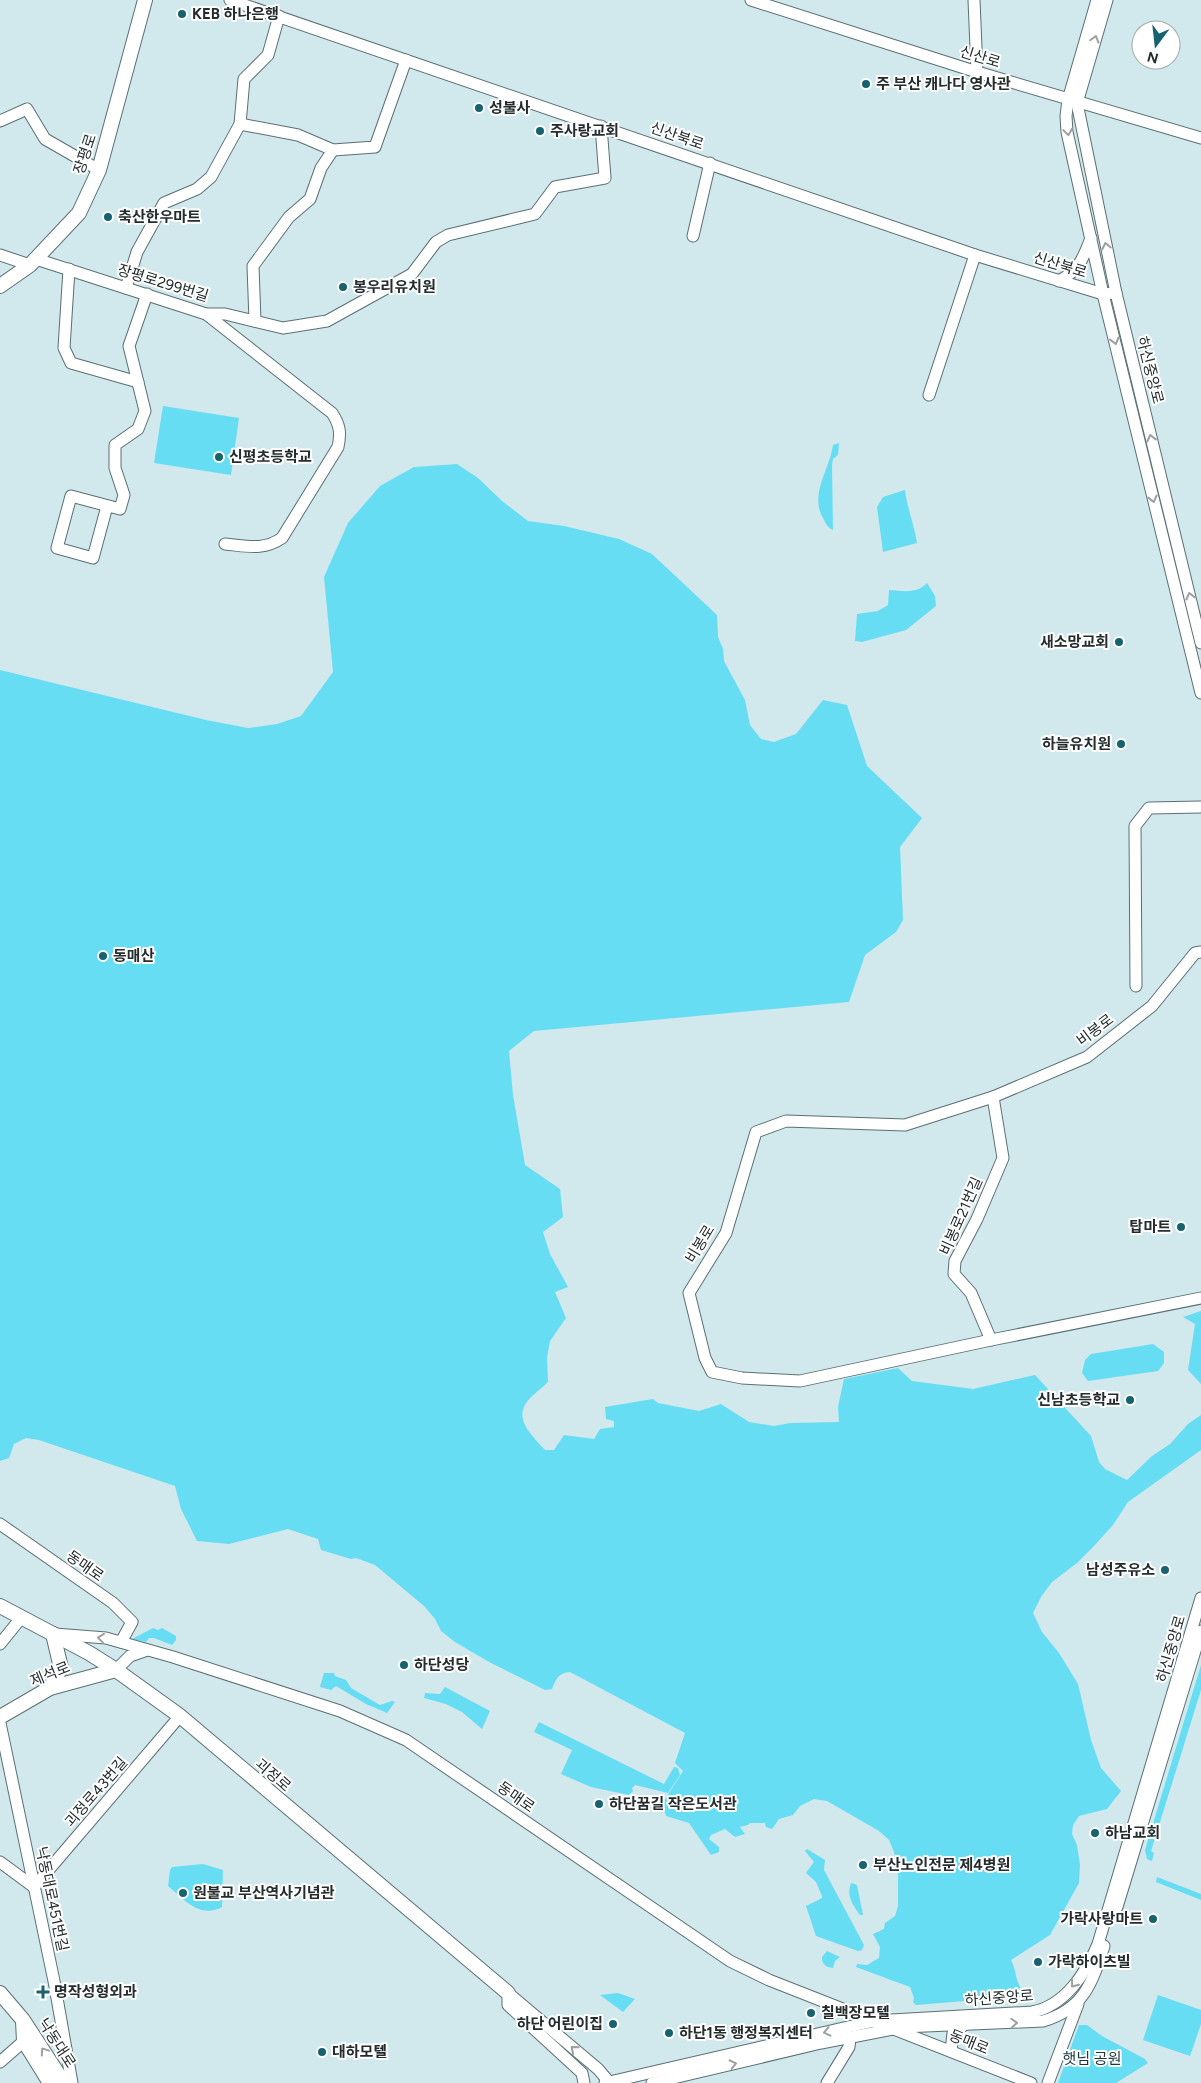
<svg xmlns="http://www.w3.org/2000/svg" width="1201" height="2083" font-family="Figtree,'Noto Sans KR',sans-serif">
	<rect width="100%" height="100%" fill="#d1e8ed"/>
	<g fill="#67ddf3">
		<polygon points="163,406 239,418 231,475 154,463"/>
		<path d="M839 443 838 455 833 459 832 465 833 530C827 527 826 524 823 518 809 494 830 469 833 445Z"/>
		<path d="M457 464 478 478 502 501 528 521 564 526 619 539 652 554 717 615 718 637 723 649 724 661 745 700 750 725 761 739 774 742 796 734 823 700 847 705 867 766 922 818 900 847 903 920 896 932 865 955 849 1002 534 1031 509 1051 513 1095 525 1165 560 1189 563 1217 543 1232 550 1254 568 1287 555 1292 566 1318 550 1341 547 1358 548 1382C541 1389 529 1397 525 1405 515 1422 536 1439 545 1450H554L564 1435 594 1439 600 1429 614 1427V1421L606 1419 605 1407 653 1399 658 1403 699 1411 721 1404 749 1422 774 1426 790 1423 839 1422 838 1407 844 1379 898 1368 912 1381 973 1389 1035 1375 1091 1436 1099 1462 1105 1469 1127 1480 1152 1456 1170 1444 1188 1424 1201 1415V1450L1128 1502 1113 1525 1094 1546 1077 1563 1052 1582 1041 1597 1033 1613 1042 1632 1059 1653 1078 1684 1091 1740 1101 1768 1121 1791 1107 1809 1079 1816 1073 1825 1072 1834 1077 1845 1080 1865 1079 1883 1050 1935 1011 1960C1019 1977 1013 1980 1027 1996L916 2005 913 2002 914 1998 910 1987 856 1967 857 1964 867 1965 879 1958 880 1947 873 1934 884 1929 885 1923 895 1916 898 1906V1868L894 1852 889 1840 879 1831 827 1801 814 1799 800 1806 793 1815 779 1819 772 1829 766 1827 765 1823H750L748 1825 740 1827 745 1834 735 1837 725 1829 711 1835 709 1839 719 1847V1852L711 1855 689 1823 666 1816 662 1804 683 1771 675 1763 685 1733 570 1672C558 1673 556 1679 552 1689L545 1690 491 1663 455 1642 441 1631 435 1619 424 1606 375 1565 356 1558 351 1559 321 1550 318 1539 288 1529 229 1544 197 1541 181 1509 175 1486 39 1440 26 1438 14 1444 9 1458 0 1461V670L206 720 248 728 277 724 301 716 333 672 324 577 348 523 380 486 414 467Z"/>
		<path d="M905 490C907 508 914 524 917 543L883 552 877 507 883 497Z"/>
		<path d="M927 583 935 596 936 606 906 630 862 642 855 641 857 614 878 611 888 605 889 590C903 591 917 594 927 583Z"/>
		<polygon points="1201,1311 1201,1384 1188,1370 1195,1324 1183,1317"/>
		<polygon points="1153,1344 1164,1352 1164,1363 1158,1371 1088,1381 1082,1373 1085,1360 1091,1354"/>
		<polygon points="153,1628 158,1630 162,1628 176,1636 176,1640 172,1645 154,1638 149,1638 146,1642 132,1639"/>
		<polygon points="1201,1665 1201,1690 1151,1851 1154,1853 1152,1861 1147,1859 1145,1850"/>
		<polygon points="324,1673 334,1673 335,1676 346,1680 351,1688 380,1705 392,1701 395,1702 387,1713 366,1704 336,1686 331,1690 320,1687"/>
		<polygon points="445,1687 490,1711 482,1729 462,1712 446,1704 424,1698 425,1693 440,1694"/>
		<polygon points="539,1722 664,1784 674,1767 678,1768 680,1775 668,1793 635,1785 632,1788 633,1791 629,1795 591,1787 561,1774 572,1750 534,1732"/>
		<polygon points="807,1849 825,1860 824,1870 864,1945 862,1950 858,1951 816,1936 806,1906 822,1898 822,1896 816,1882 806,1873 814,1862 805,1851"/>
		<path d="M203 1864 223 1870 222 1907C199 1919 184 1899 168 1886L170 1870 172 1867Z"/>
		<polygon points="1157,1877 1201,1894 1201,1900 1156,1882"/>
		<path d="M851 1883 857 1885 863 1915H860C853 1905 846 1896 851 1883Z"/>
		<path d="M827 1951 840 1957 835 1961 833 1968C826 1967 822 1965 822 1957Z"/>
		<polygon points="618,1993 635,1999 623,2012 600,1995"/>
		<polygon points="1158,1995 1201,2010 1201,2024 1190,2056 1143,2040"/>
		<polygon points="1079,2025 1087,2025 1102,2036 1145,2059 1148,2063 1116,2083 1058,2083"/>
	</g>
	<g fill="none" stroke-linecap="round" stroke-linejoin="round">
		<g stroke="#5b6f73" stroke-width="13">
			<g id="minor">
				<polyline points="230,0 975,255 1103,294 1116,293"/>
				<polyline points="751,0 977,72 1201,138"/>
				<polyline points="974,0 977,72"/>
				<polyline points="1097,0 1068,100 1066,116 1067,132 1103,294 1201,693"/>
				<polyline points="1107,0 1077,103 1116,293 1201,643"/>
				<polyline points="0,121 27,109 45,139 99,170"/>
				<polyline points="240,124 298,135 333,150 375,147 406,60"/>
				<polyline points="693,236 710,163"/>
				<polyline points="0,255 30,265"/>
				<polyline points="36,259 206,314 225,314 283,328 327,321 412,274 436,242 448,235 535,214 555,187 605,178 601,126"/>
				<polyline points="69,269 64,348 71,363 138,382"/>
				<path d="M1059 281C1079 270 1083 259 1091 238"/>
				<polyline points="126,288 137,252 164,203 197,189 211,177 240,124 244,79 268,55 279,16"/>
				<path d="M206 314 332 413C340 425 341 433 338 447L282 538C263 551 247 546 225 544"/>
				<polyline points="255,321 253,266 289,217 310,199 321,168 333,150"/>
				<polyline points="929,395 975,255"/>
				<polyline points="107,506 93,558 57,548 71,496 120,509 124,495 115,468 115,445 138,429 145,411 129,346 147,294"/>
				<polyline points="1201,952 1195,953 1152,1006 1087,1057 993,1097 905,1125 786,1121 756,1132 726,1233 689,1293 705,1358 712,1372 742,1378 800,1381 991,1340 1201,1298"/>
				<polyline points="1136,986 1135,826 1149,808 1201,807"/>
				<polyline points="991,1340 971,1293 954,1274 955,1261 977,1219 1003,1158 993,1097"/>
				<polyline points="0,1524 113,1603 132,1622 121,1642"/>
				<polyline points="55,1634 106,1638 173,1657 340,1711 406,1740 730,1961 769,1980 1031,2083"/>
				<polyline points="0,1644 21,1618"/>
				<polyline points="116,1670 130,1656 147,1650"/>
				<polyline points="0,1723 54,1981 72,2083"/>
				<polyline points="0,1862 34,1887 180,1716"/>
				<polyline points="1117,1907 1201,1631"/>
				<polyline points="508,1993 598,2069 610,2083"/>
				<polyline points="508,1993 508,2005 582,2073 584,2083"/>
				<polyline points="951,2051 953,2033 964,2025"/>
				<polyline points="0,2062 24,2041"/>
				<path d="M605 2083 874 2021 1032 2012C1065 2006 1086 1973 1098 1944L1201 1598"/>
				<path d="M652 2083 821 2043 903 2027 1043 2021C1084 2009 1092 1983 1104 1946"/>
				<polyline points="827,2083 849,2047 850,2038"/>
				<polyline points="1048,2083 1078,2004"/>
			</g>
		</g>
		<g stroke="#5b6f73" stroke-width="16">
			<g id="major">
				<polyline points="0,286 30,265 79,213 99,170 145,0"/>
				<polyline points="0,1606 89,1653 116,1670 180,1716 508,1993"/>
				<polyline points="50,1688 61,1668 53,1634"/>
				<polyline points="0,1717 50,1688 116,1670"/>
				<polyline points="0,1993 23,2020 64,2083"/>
				<polyline points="23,2021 24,2041 50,2083"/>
			</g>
		</g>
		<use href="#minor" stroke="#fff" stroke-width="11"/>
		<use href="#major" stroke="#fff" stroke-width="14"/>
	</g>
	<defs><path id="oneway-chevron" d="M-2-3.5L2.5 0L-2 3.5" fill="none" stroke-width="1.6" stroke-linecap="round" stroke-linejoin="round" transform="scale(1.25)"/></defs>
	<g stroke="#9ca0a1">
		<use href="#oneway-chevron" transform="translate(1095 39) rotate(-74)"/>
		<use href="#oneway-chevron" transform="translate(1068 132) rotate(82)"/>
		<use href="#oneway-chevron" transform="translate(1106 246) rotate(-102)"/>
		<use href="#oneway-chevron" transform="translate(1115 341) rotate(76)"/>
		<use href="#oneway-chevron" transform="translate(1151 438) rotate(-104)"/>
		<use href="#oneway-chevron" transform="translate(1153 499) rotate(76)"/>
		<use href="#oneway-chevron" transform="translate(1190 596) rotate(-104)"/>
		<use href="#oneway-chevron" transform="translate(101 1638) rotate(-173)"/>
		<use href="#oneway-chevron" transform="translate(1074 1984) rotate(128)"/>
		<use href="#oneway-chevron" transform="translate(1014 2023) rotate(-3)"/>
		<use href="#oneway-chevron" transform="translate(827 2032) rotate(167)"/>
		<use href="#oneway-chevron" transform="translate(574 2049) rotate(-140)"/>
		<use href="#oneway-chevron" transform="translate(44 2051) rotate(-124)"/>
		<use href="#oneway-chevron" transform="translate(733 2064) rotate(-13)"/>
	</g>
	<g fill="#17626f" stroke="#fff" stroke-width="2">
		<circle cx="182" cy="14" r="5"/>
		<circle cx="866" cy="84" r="5"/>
		<circle cx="479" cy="108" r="5"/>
		<circle cx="540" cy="131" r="5"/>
		<circle cx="108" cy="217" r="5"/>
		<circle cx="343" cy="287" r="5"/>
		<circle cx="219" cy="457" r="5"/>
		<circle cx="1119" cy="642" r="5"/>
		<circle cx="1121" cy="744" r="5"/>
		<circle cx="103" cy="956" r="5"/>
		<circle cx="1181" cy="1227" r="5"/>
		<circle cx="1130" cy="1400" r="5"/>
		<circle cx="1165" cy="1570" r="5"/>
		<circle cx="404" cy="1665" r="5"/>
		<circle cx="599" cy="1804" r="5"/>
		<circle cx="1095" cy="1833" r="5"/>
		<circle cx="863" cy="1865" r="5"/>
		<circle cx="183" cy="1893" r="5"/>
		<circle cx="1153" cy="1919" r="5"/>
		<circle cx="1038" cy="1962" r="5"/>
		<path d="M40.5 1984.5h5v5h5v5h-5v5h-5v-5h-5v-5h5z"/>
		<circle cx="811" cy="2013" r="5"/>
		<circle cx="613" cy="2024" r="5"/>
		<circle cx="669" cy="2033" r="5"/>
		<circle cx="322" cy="2052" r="5"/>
	</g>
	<g text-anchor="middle" stroke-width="4" stroke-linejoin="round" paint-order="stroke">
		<g font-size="15" font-weight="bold" fill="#242c2e" stroke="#fff" text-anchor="start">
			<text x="192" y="19">KEB 하나은행</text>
			<text x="876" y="89">주 부산 캐나다 영사관</text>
			<text x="489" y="113">성불사</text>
			<text x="550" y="136">주사랑교회</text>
			<text x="118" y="222">축산한우마트</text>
			<text x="353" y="292">봉우리유치원</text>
			<text x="229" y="462">신평초등학교</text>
			<text x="1109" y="647" text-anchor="end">새소망교회</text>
			<text x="1111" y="749" text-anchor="end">하늘유치원</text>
			<text x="113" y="961">동매산</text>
			<text x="1171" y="1232" text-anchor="end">탑마트</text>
			<text x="1120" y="1405" text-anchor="end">신남초등학교</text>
			<text x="1155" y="1575" text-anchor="end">남성주유소</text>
			<text x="414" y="1670">하단성당</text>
			<text x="609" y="1809">하단꿈길 작은도서관</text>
			<text x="1105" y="1838">하남교회</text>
			<text x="873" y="1870">부산노인전문 제4병원</text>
			<text x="193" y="1898">원불교 부산역사기념관</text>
			<text x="1143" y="1924" text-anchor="end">가락사랑마트</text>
			<text x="1048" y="1967">가락하이츠빌</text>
			<text x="54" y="1997">명작성형외과</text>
			<text x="821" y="2018">칠백장모텔</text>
			<text x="603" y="2029" text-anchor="end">하단 어린이집</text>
			<text x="679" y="2038">하단1동 행정복지센터</text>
			<text x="332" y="2057">대하모텔</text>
		</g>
		<g font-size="15" fill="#242c2e" stroke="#fff">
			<text transform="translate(980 57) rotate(17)" y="5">신산로</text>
			<text transform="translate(677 136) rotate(19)" y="5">신산북로</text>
			<text transform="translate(85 154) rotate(-72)" y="5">장평로</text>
			<text transform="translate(1060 265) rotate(17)" y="5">신산북로</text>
			<text transform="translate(163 283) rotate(17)" y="5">장평로299번길</text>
			<text transform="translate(1150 370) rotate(76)" y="5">하신중앙로</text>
			<text transform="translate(1095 1030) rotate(-37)" y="5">비봉로</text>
			<text transform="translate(961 1216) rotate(-66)" y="5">비봉로21번길</text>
			<text transform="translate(700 1244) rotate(-59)" y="5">비봉로</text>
			<text transform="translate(85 1566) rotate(35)" y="5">동매로</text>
			<text transform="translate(1171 1649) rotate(-74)" y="5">하신중앙로</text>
			<text transform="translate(50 1674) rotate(-22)" y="5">제석로</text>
			<text transform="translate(273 1775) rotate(41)" y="5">괴정로</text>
			<text transform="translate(96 1792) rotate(-49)" y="5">괴정로43번길</text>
			<text transform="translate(516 1797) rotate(35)" y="5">동매로</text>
			<text transform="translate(52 1899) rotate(78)" y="5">낙동대로451번길</text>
			<text transform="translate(999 1998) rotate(-4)" y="5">하신중앙로</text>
			<text transform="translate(969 2042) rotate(22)" y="5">동매로</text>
			<text transform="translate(57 2043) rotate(57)" y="5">낙동대로</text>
		</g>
		<g font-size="15" fill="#1f373c" stroke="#fff">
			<text x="1092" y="2064">햇님 공원</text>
		</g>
	</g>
	<g transform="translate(1156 45) rotate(195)"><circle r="24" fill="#ffffff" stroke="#a7abab"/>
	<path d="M0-4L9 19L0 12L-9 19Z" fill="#17626f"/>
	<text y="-8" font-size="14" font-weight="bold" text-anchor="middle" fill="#242c2e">N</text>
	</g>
</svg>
